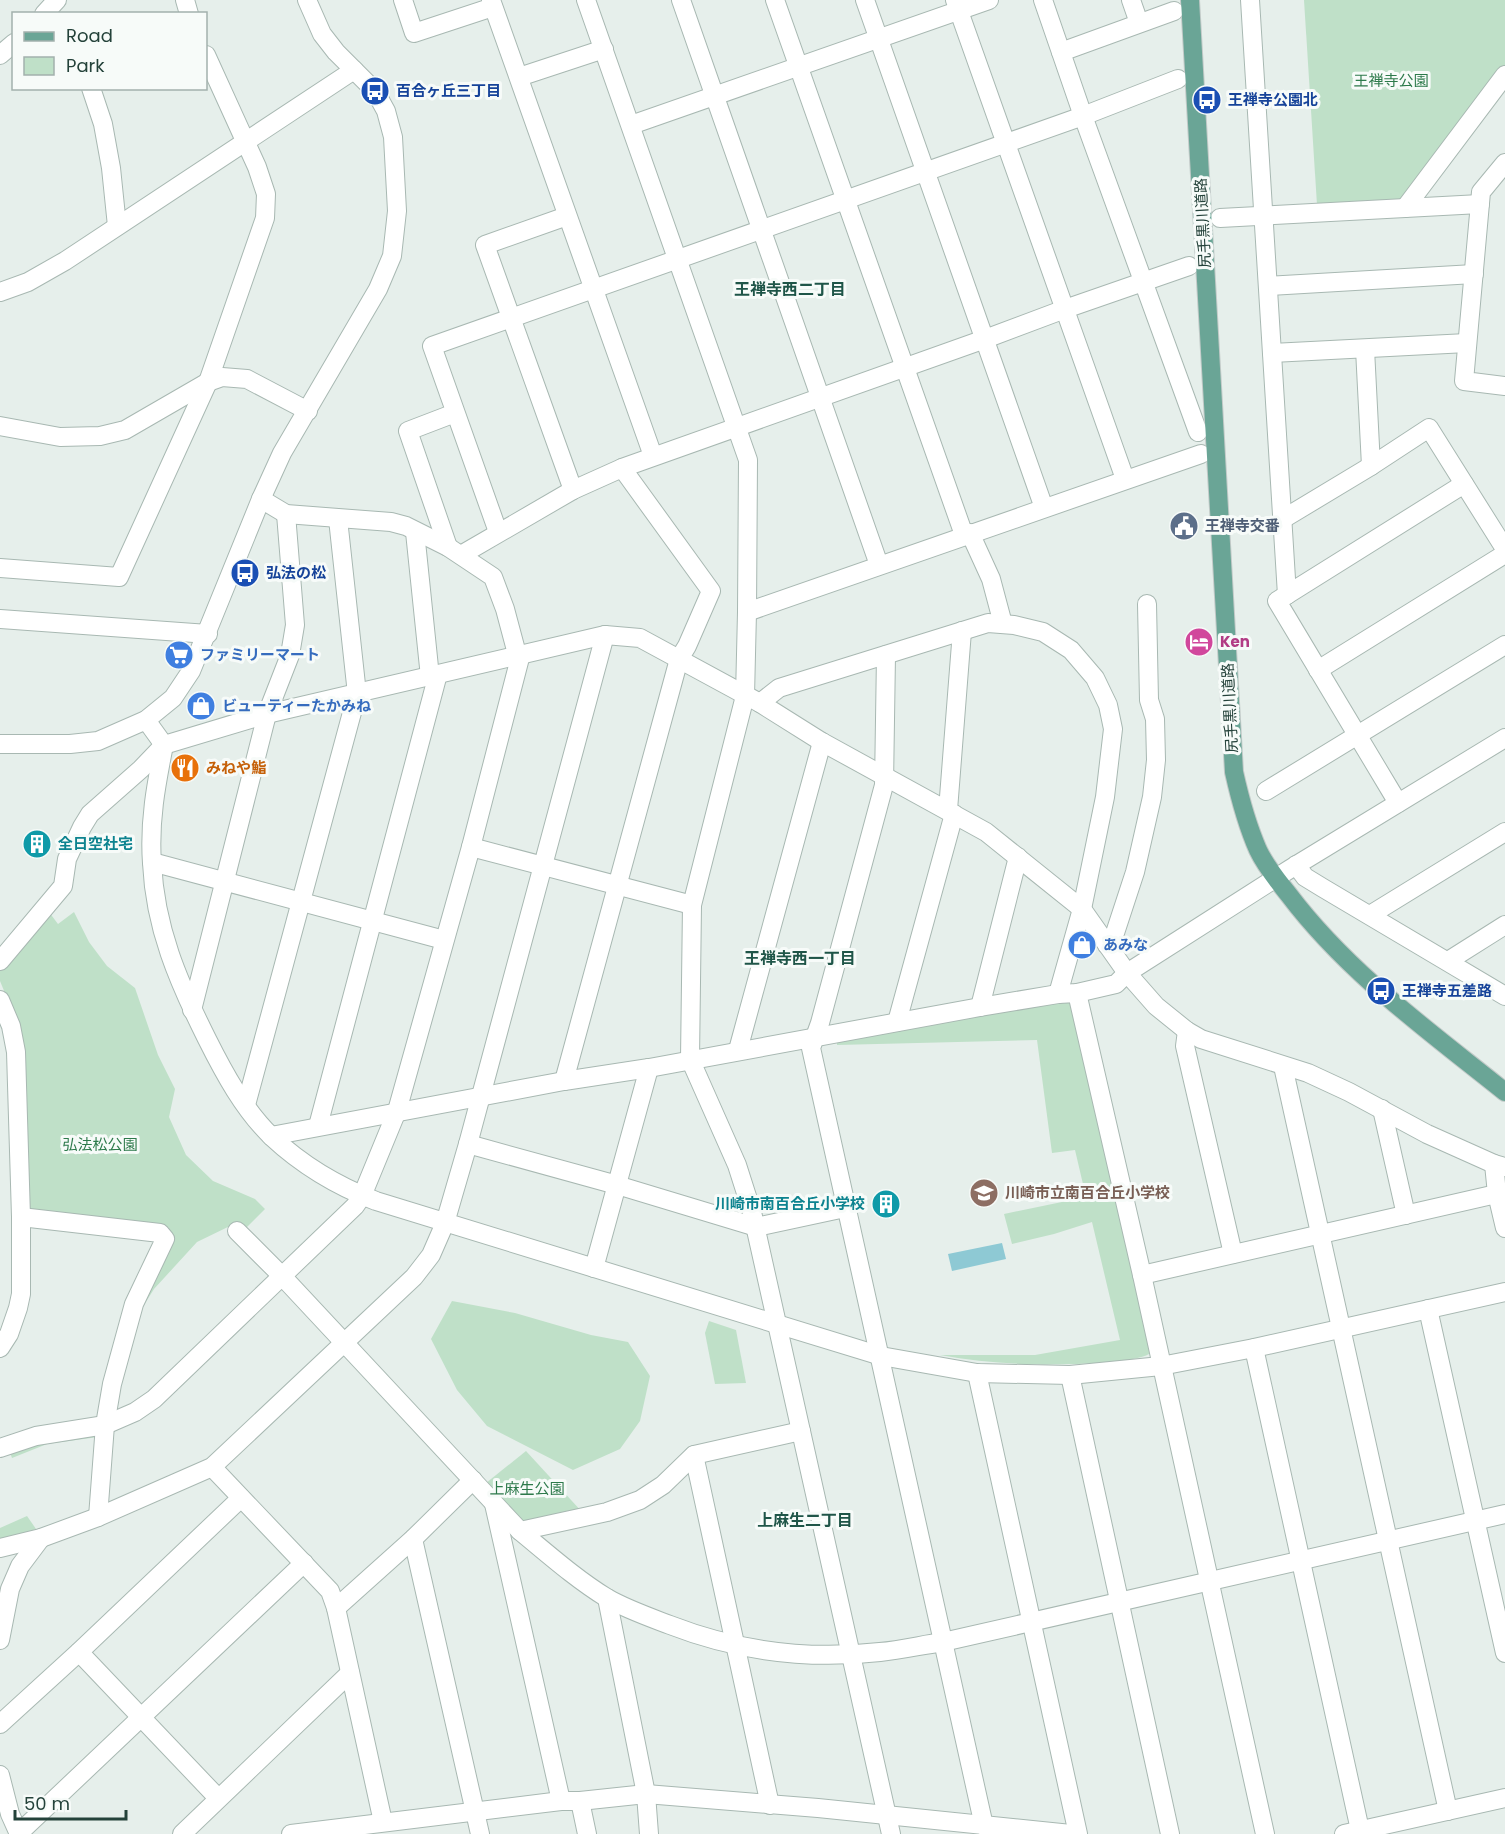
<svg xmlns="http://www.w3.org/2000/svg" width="1505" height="1834" font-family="Poppins,'Noto Sans JP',sans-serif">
	<rect width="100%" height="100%" fill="#e6efeb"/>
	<g fill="#bfe0c8">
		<polygon points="1304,0 1505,0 1505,65 1402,200 1317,205"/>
		<polygon points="49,912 58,924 74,912 89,942 107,966 135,988 158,1055 175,1089 169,1117 186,1155 213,1181 255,1199 265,1209 243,1231 232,1225 197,1242 154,1289 139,1313 173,1236 168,1227 32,1214 27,1206 21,1032 0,981 0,969"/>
		<path d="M1068 1000 1075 1007 1152 1352C1139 1365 1046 1365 1024 1364 996 1363 968 1360 940 1355H1035L1120 1340 1092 1222 1054 1234 1012 1244 1004 1214 1086 1197 1075 1150 1052 1153 1037 1040 837 1045V1040Z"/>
		<polygon points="452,1301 515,1313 591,1335 628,1342 650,1376 640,1421 620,1449 573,1470 487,1426 457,1390 431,1339"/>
		<polygon points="709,1321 736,1330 746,1383 715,1384 705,1333"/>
		<polygon points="93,1432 98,1437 47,1444 12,1458 9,1450"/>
		<polygon points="526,1451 583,1513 526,1524 486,1483"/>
		<polygon points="27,1516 36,1529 0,1541 0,1528"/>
	</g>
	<polygon fill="#8ec9d4" points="1002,1243 1006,1259 952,1271 948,1254"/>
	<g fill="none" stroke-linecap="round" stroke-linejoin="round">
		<g stroke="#a8b8b2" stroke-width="20">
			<g id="minor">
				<polyline points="185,0 189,14"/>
				<polyline points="403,0 414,33 493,7"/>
				<polyline points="491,0 653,456"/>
				<polyline points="586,0 748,460 747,612 745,696 692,905 690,1059 737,1165 752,1212 891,1834"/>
				<polyline points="681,0 879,565"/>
				<polyline points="775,0 964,535"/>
				<polyline points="865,0 1044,508"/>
				<polyline points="955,0 1125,479"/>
				<polyline points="1043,0 1083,116 1198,432"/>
				<polyline points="1131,0 1139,23"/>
				<polyline points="1250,0 1287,595"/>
				<polyline points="44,14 57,0"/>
				<polyline points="1061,52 1174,11"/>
				<polyline points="0,55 14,43"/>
				<polyline points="519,77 604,49"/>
				<polyline points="91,88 103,124 111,168 117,226"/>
				<polyline points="631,125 989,0"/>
				<polyline points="1505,163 1481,192 1464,381 1505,386"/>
				<polyline points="1405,208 1505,75"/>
				<polyline points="567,216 485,245 573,490"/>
				<polyline points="1220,218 1480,204"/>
				<polyline points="1268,286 1474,274"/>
				<polyline points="0,292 28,282 65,261 354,70"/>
				<polyline points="1365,349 1371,466"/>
				<polyline points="1272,353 1467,343"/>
				<polyline points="0,426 60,437 100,436 125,430 208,382 222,377 247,379 308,411"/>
				<polyline points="261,499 286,514 391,522 406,526 448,547 493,577 505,609 517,654"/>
				<polyline points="1283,519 1371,466 1429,428 1505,549"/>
				<polyline points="415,532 430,677"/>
				<polyline points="498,532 432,346 1083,116 1178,79"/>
				<polyline points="970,533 991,579 1003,624"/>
				<polyline points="448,547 408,431 455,413"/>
				<polyline points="461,555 573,490 622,468 985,339 1065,309 1189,266"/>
				<polyline points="0,568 119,577 208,382 265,218 266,194 257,167 206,55"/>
				<polyline points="747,612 1201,454"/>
				<polyline points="0,619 208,634"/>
				<polyline points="886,655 884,785 820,1023 811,1048 984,1826"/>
				<polyline points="1318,670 1505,554"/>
				<polyline points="760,703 779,688 988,623 1014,625 1043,632 1071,650 1095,678 1108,705 1113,729 1105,797 1082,909 1058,994"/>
				<path d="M146 720 164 745C156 785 149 822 152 863 155 928 178 981 207 1039 224 1073 244 1110 272 1137 302 1165 337 1186 376 1201L881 1356 977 1373 1070 1375 1161 1366 1254 1348 1505 1292"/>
				<polyline points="0,744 70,744 98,741 146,720 173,698 191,671 261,499 282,453 378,289 392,256 397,211 393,137 386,111 375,91 336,52 322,34 307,0"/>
				<polyline points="1266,791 1505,645"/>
				<polyline points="1398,803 1277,601 1464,484"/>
				<polyline points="948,810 962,631"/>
				<polyline points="471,847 692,905"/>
				<polyline points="152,862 444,940"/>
				<polyline points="1296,865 1305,877 1323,888 1505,996"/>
				<polyline points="1370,915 1505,832"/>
				<polyline points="1107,945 1115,933 1135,872 1152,797 1156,760 1155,719 1149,700 1147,604"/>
				<polyline points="0,961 63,886 67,859 82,827 90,814 141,769 164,745 267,714 605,635 640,638 760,703 822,742 986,832 1082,909 1127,973 1156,1006 1187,1031 1201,1039 1308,1073 1349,1092 1427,1134 1494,1164 1505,1167"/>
				<polyline points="1448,961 1505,925"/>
				<polyline points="1077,993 1142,1275 1265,1834"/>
				<polyline points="0,1000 11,1026 16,1052 21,1217 21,1294 18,1308 9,1334 0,1348"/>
				<polyline points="980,1007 1018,857"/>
				<polyline points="192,1010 267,714 290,655 295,625 286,514"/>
				<polyline points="897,1022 954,814"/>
				<polyline points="1187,1031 1185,1046 1233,1254"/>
				<polyline points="738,1050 822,742"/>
				<polyline points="1283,1066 1448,1811"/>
				<polyline points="564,1081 679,659 687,646 711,591 622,468"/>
				<polyline points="246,1105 357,694 338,519"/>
				<polyline points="1382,1109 1406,1215"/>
				<polyline points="318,1126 438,674"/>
				<polyline points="271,1136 564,1081 649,1068 980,1007 1058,994 1077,993 1116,984 1127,973 1290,869 1505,738"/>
				<polyline points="468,1144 617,1185 756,1227 845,1208"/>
				<polyline points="1494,1164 1497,1194 1505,1228"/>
				<polyline points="21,1217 160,1233 165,1239 134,1304 112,1384 105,1425 98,1517"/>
				<path d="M237 1231 282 1276 520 1531C548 1554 576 1579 607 1598 626 1609 649 1617 670 1625 737 1651 808 1660 880 1652 901 1650 922 1645 943 1642L1505 1514"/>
				<polyline points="594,1268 649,1068"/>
				<polyline points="1142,1275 1505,1192"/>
				<polyline points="1428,1309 1505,1653"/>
				<polyline points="1254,1348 1360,1830"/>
				<polyline points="977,1373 1078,1834"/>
				<polyline points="1070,1375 1170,1834"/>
				<polyline points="0,1448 36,1436 105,1425 135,1412 154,1399 355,1206 362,1196 397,1111 471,847 521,654"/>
				<polyline points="694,1455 770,1805"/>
				<polyline points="212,1467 330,1591 336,1608 383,1822"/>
				<polyline points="494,1504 561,1801"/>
				<polyline points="520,1531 607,1512 640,1500 663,1485 694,1455 801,1431"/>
				<polyline points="413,1539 480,1834"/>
				<polyline points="0,1548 41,1538 98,1517 212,1467 414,1277 431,1255 445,1223 468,1144 605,635"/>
				<polyline points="607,1598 646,1794 649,1834"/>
				<polyline points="336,1608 413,1539 473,1480"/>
				<polyline points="0,1640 10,1589 20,1566 41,1538"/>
				<polyline points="79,1652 218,1798"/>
				<polyline points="0,1724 79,1652 241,1498"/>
				<polyline points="0,1775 10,1814 19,1834"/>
				<polyline points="580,1801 587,1834"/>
				<polyline points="19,1833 304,1563"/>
				<polyline points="182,1834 350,1673"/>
				<polyline points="291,1834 561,1801 580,1801 646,1794 818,1808 1071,1834"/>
				<polyline points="1344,1834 1505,1798"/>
			</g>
		</g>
		<g stroke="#c2cac8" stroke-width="20">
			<path id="major" d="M1190 0 1234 772C1240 799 1247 825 1258 850 1266 867 1278 881 1289 895 1348 973 1429 1031 1505 1092"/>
		</g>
		<use href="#minor" stroke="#fff" stroke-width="18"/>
		<use href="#major" stroke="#6aa596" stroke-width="18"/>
	</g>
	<defs>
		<g id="bus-disc" transform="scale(1.5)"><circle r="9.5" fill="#1a4fb4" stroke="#f7fbf9"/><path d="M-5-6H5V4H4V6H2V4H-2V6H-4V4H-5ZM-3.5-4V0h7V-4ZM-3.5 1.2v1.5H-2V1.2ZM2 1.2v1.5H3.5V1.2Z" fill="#fff"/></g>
		<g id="civic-disc" transform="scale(1.5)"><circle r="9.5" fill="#5c6f8a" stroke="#f7fbf9"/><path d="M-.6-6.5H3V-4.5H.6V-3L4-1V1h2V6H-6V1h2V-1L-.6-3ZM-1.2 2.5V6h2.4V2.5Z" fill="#fff"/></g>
		<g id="hotel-disc" transform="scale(1.5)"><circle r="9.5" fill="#d1479c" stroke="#f7fbf9"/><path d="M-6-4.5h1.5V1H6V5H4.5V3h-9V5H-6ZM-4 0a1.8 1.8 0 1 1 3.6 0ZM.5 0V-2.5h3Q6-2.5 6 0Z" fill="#fff"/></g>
		<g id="supermarket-disc" transform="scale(1.5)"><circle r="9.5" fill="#3f7fe0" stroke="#f7fbf9"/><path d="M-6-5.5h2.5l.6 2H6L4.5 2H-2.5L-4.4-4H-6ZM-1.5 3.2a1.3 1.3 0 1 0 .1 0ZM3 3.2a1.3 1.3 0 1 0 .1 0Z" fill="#fff"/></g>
		<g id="shop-disc" transform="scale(1.5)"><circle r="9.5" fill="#3f7fe0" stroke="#f7fbf9"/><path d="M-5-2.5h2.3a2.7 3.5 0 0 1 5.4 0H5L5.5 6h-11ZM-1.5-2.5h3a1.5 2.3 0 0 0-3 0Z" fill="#fff"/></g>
		<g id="restaurant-disc" transform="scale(1.5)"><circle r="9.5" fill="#e8710a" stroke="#f7fbf9"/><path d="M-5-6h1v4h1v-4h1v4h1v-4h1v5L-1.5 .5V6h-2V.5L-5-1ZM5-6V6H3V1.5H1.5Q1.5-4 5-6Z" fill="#fff"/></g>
		<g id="building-disc" transform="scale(1.5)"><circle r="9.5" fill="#0f9aa8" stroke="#f7fbf9"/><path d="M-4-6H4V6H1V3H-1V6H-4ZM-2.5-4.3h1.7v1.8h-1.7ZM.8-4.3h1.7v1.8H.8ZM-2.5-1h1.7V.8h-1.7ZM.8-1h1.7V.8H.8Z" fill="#fff"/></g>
		<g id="school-disc" transform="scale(1.5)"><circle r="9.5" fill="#8d6e63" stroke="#f7fbf9"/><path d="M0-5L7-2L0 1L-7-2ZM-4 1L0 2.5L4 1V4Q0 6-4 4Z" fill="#fff"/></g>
	</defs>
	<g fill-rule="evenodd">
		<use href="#bus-disc" x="375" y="91"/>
		<use href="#bus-disc" x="1207" y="100"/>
		<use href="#civic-disc" x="1184" y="526"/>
		<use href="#bus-disc" x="245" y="573"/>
		<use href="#hotel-disc" x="1199" y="642"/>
		<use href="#supermarket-disc" x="179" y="655"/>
		<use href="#shop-disc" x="201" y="706"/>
		<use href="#restaurant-disc" x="185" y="768"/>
		<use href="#building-disc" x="37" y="844"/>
		<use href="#shop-disc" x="1082" y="945"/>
		<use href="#bus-disc" x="1381" y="991"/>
		<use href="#school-disc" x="984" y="1193"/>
		<use href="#building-disc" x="886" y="1204"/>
	</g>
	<g text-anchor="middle" stroke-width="6" stroke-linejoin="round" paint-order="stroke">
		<g font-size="15" fill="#2d7a4b" stroke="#f7fbf9">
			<text x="1391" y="86">王禅寺公園</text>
			<text x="100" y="1150">弘法松公園</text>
			<text x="527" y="1494">上麻生公園</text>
		</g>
		<g font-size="15" font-weight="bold" fill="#164399" stroke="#f7fbf9" text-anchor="start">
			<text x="396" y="96">百合ヶ丘三丁目</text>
			<text x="1228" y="105">王禅寺公園北</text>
			<text x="266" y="578">弘法の松</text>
			<text x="1402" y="996">王禅寺五差路</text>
		</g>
		<g font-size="15" fill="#24423a" stroke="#f7fbf9">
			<text transform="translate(1203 223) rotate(-93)" y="5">尻手黒川道路</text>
			<text transform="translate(1230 708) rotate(-93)" y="5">尻手黒川道路</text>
		</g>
		<g font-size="15" font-weight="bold" fill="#4e5e75" stroke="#f7fbf9" text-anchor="start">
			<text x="1205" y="531">王禅寺交番</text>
		</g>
		<g font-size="15" font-weight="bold" fill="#b23c85" stroke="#f7fbf9" text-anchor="start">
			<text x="1220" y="647">Ken</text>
		</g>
		<g font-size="15" font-weight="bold" fill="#366cbe" stroke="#f7fbf9" text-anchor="start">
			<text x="200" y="660">ファミリーマート</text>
			<text x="222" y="711">ビューティーたかみね</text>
			<text x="1103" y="950">あみな</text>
		</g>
		<g font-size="15" font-weight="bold" fill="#c56008" stroke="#f7fbf9" text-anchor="start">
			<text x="206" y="773">みねや鮨</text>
		</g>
		<g font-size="15" font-weight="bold" fill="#0d838f" stroke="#f7fbf9" text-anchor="start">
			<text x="58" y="849">全日空社宅</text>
			<text x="865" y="1209" text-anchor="end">川崎市南百合丘小学校</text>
		</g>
		<g font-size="15" font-weight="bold" fill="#785e54" stroke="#f7fbf9" text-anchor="start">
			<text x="1005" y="1198">川崎市立南百合丘小学校</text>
		</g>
		<g font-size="16" font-weight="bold" fill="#1f5548" stroke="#f7fbf9">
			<text x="790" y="295">王禅寺西二丁目</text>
			<text x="800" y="964">王禅寺西一丁目</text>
			<text x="805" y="1526">上麻生二丁目</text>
		</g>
	</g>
	<rect x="12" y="12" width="195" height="78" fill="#f7fbf9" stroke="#a3b1ad" stroke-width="1.5"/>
	<rect x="24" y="32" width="30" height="9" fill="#6aa596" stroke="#a3b1ad" stroke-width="1.5"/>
	<text x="66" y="42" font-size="18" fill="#24423a">Road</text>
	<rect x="24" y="57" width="30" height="18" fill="#bfe0c8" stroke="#a3b1ad" stroke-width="1.5"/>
	<text x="66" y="72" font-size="18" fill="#24423a">Park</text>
	<path d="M15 1810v9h111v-9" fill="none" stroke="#24423a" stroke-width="3"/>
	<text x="24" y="1810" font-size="18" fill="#24423a" stroke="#f7fbf9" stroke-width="4.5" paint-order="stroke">50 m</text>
</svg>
